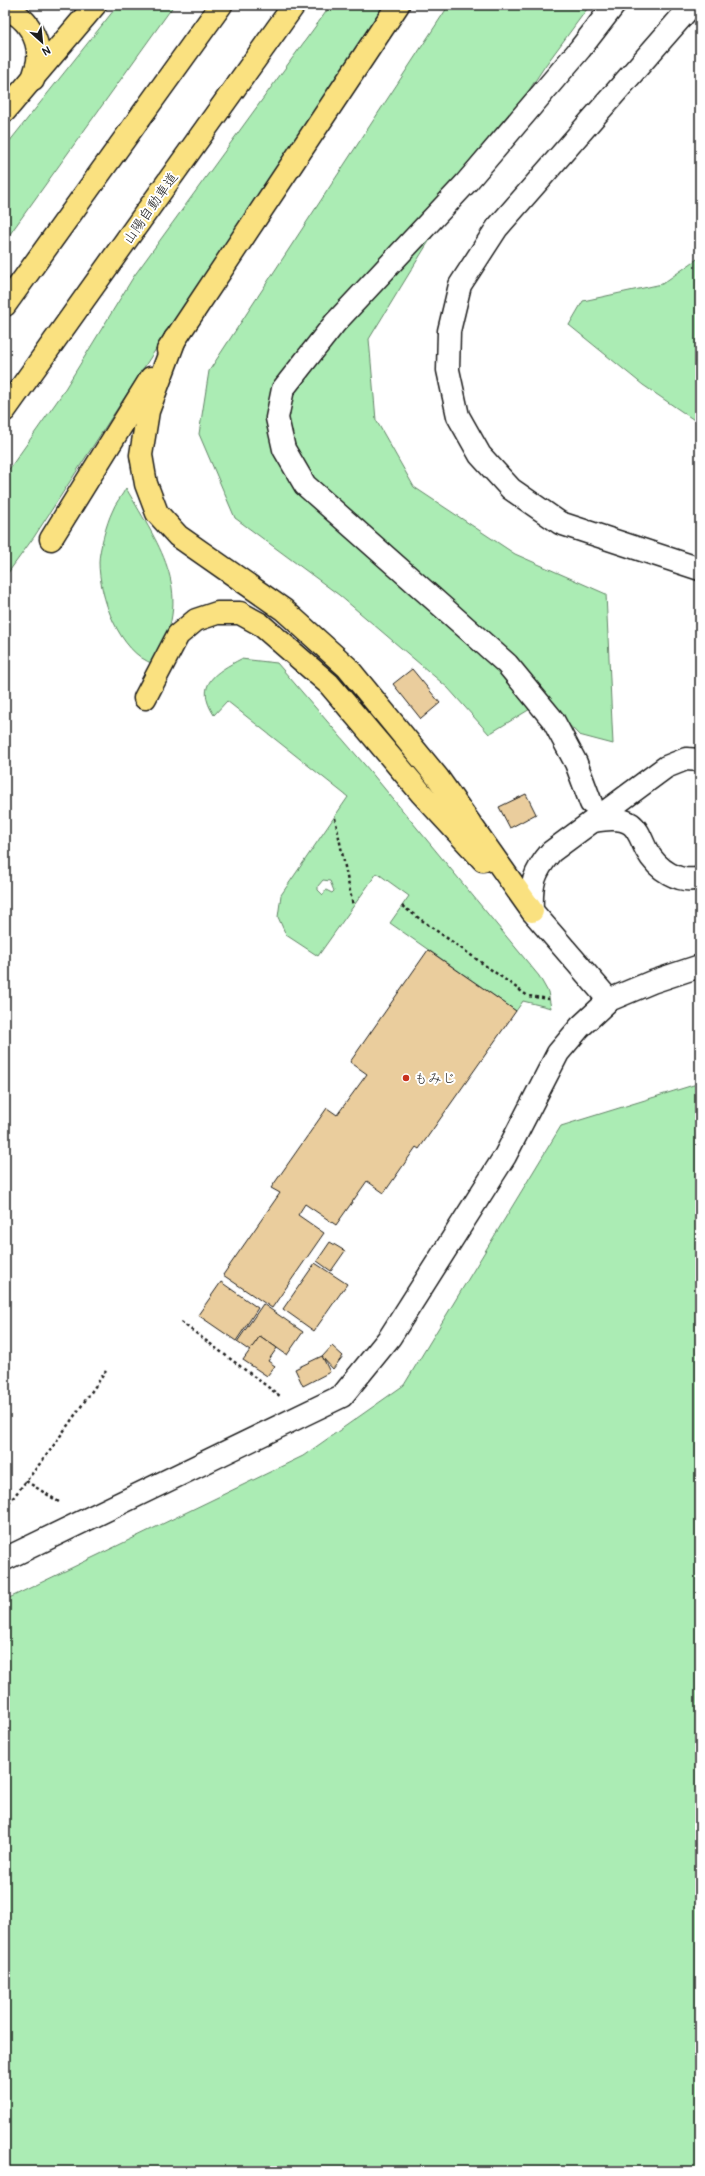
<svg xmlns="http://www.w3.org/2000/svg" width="705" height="2176" font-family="Pangolin,'Klee One',sans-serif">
	<rect width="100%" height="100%" fill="#fff"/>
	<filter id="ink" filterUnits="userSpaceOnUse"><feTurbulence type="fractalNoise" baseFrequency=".025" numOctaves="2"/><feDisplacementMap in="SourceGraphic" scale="8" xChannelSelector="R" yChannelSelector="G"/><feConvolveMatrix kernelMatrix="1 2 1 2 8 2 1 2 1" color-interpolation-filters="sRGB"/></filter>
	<g filter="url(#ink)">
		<g fill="#abecb4" stroke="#648468" fill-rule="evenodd">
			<polygon points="118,5 174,5 5,241 5,147"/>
			<polygon points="331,5 384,5 167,332 34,537 5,577 5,475 60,397 134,276"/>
			<polygon points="449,5 590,5 545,66 426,246 369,339 376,420 414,487 515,554 606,594 613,744 579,735 545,700 489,734 448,688 339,595 235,518 199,434 209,371"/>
			<polygon points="700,257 700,424 643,385 569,325 583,301 662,284"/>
			<path d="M126 488C162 551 195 592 154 664 119 653 99 596 99 562 99 551 107 522 112 512 115 503 122 496 126 488Z"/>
			<path d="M241 659 277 663 370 771 539 976 548 992 551 1008 523 1001 516 1011 390 923 409 896 377 873 318 956 286 935 278 917 281 895 348 797 227 701 214 715C194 684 216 672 241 659ZM323 880 330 881 334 891 332 893 326 890 323 895 318 890V886Z"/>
			<polygon points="700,1083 700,2171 5,2171 5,1600 303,1456 404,1385 561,1126"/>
		</g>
		<g fill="#eacd9d" stroke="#1c1c1c">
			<polygon points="412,669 440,703 421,719 393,684"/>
			<polygon points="526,794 536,814 510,828 499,807"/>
			<polygon points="428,950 516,1011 419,1149 416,1147 384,1193 367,1181 336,1225 305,1204 298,1215 324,1233 272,1308 223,1275 280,1193 271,1188 327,1108 337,1115 367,1074 350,1062"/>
			<polygon points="330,1242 345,1251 331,1271 317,1261"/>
			<polygon points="315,1263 347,1284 314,1331 283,1309"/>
			<polygon points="221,1282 258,1308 236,1341 198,1315"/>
			<polygon points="263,1304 303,1332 287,1355 260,1336 250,1351 237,1342"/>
			<polygon points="260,1336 277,1348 268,1361 275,1366 267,1376 243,1360"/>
			<polygon points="332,1346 343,1356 333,1369 322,1357"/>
			<polygon points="322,1356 330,1372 303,1386 295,1369"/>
		</g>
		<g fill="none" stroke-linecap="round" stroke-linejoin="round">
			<g stroke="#1c1c1c" stroke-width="25">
				<g id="minor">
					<polyline points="692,5 497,228 460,285 449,331 448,370 458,416 480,455 511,489 560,523 700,569"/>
					<polyline points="591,803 576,763 553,720 507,664 305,485 284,449 277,418 283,389 335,323 466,183 580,49 614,5"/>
					<path d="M594 821C606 819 620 817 631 824 639 830 642 842 647 851 657 869 678 884 700 878"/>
					<path d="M609 1000 532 911C531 884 533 873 551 852L666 767 686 759 700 760"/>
					<polyline points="5,1559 342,1396 390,1337 505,1156 558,1053 580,1027 609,1000 652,982 700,966"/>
				</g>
			</g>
			<g stroke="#1c1c1c" stroke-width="25">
				<g id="highway">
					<path d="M5 9C27 16 40 39 38 61 37 67 34 74 33 80"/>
					<polyline points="5,111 95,5"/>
					<polyline points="5,305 221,5"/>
					<polyline points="175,339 148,411 141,455 146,484 157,513 178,536 284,610 347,667 438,778 532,911"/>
					<polyline points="168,350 398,5"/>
					<polyline points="5,410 294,5"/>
					<polyline points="51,539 151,378"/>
					<polyline points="145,698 178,635 196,620 217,613 240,613 260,624 329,684 421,793 483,860"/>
				</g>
			</g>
			<g stroke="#1c1c1c" stroke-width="2.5" stroke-dasharray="3 3" stroke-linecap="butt">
				<polyline points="335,818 353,906"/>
				<polyline points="402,906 528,996 549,999"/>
				<polyline points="181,1322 280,1396"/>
				<polyline points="26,1481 59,1502"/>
				<polyline points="5,1508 49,1452 106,1371"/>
			</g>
			<use href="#minor" stroke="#fff" stroke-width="22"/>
			<use href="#highway" stroke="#fae180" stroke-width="22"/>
		</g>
	</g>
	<circle fill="#c8321e" stroke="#fff" stroke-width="1.5" cx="406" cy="1078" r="4"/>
	<g text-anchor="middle" stroke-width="4" stroke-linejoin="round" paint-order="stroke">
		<g font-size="14" fill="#1c1c1c" stroke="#fff">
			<text transform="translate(150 208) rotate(-55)" y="5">山陽自動車道</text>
		</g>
		<g font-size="14" fill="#1c1c1c" stroke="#fff" text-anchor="start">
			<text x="414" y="1083">もみじ</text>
		</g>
	</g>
	<rect width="705" height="2176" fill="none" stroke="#fff" stroke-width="20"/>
	<rect x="10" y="10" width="685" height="2156" fill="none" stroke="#1c1c1c" stroke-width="1.5" filter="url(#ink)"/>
	<g transform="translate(42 42) rotate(153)" stroke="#ffffff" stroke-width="3" paint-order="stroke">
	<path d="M0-3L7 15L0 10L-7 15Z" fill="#1c1c1c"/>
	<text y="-6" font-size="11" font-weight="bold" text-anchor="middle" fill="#1c1c1c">N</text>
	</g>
</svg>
